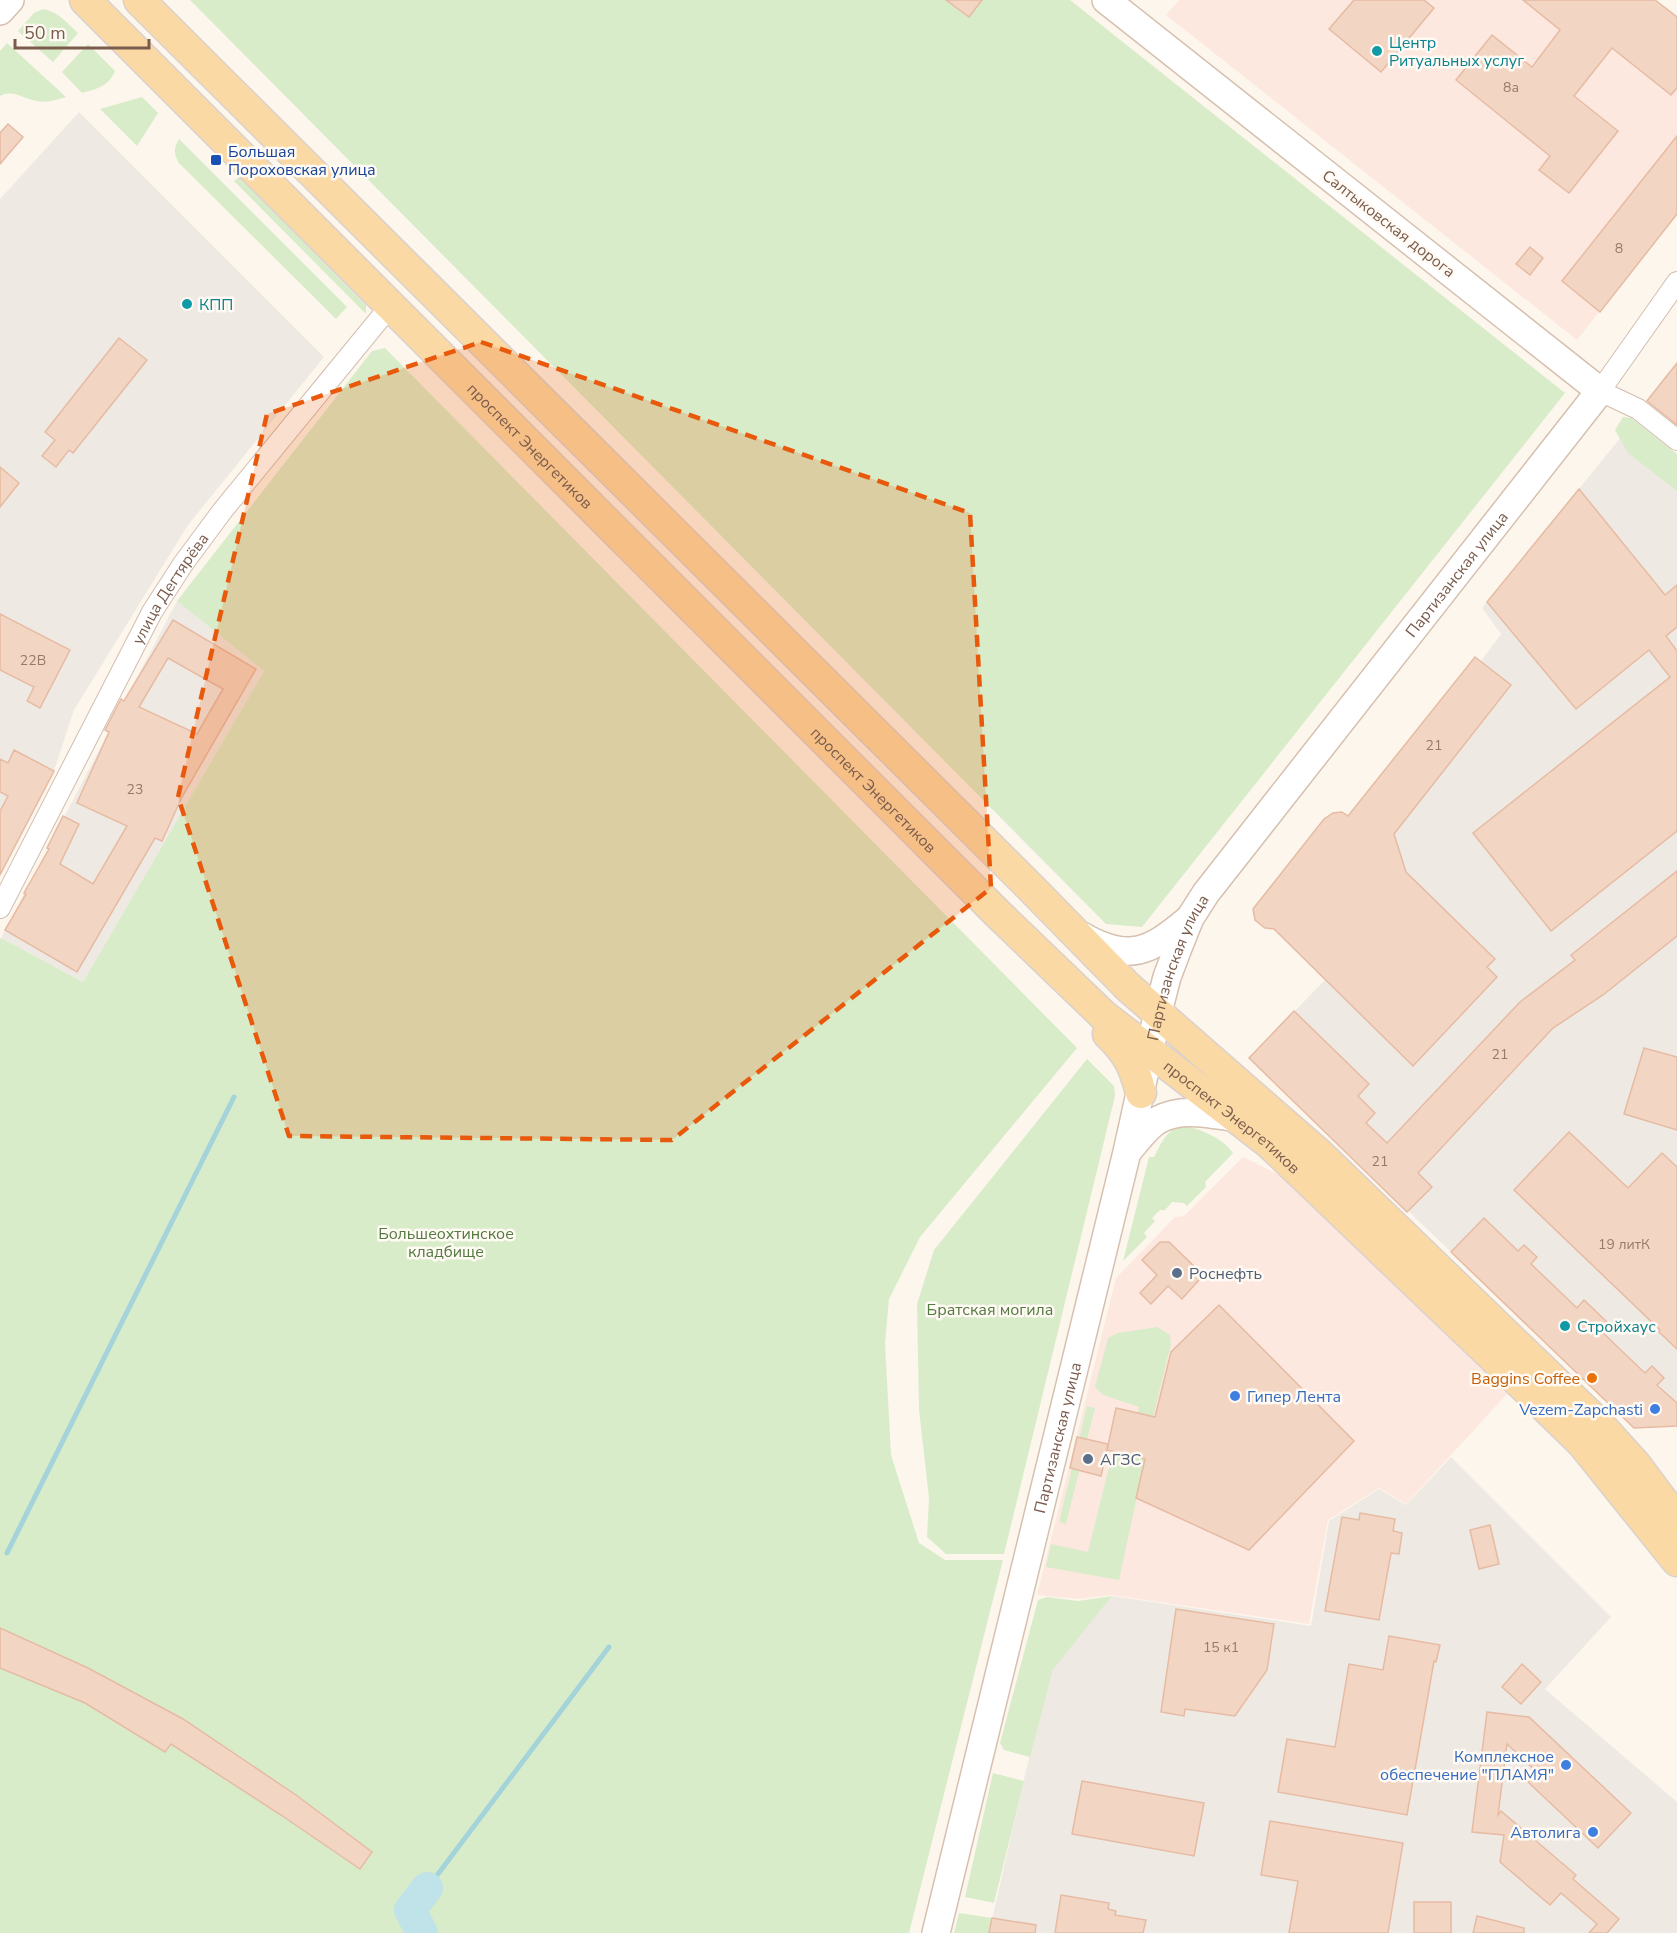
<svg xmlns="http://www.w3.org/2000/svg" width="1677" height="1933" font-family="'Nunito Sans',sans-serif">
	<rect width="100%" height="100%" fill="#fdf6ec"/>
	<g fill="#fde8e0">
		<polygon points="1179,0 1655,0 1677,17 1677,214 1577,340 1166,15"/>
		<polygon points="1243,1157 1282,1176 1507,1394 1406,1504 1379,1488 1328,1520 1309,1624 1111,1595 1078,1599 1037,1595 1116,1278 1175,1217 1184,1216"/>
	</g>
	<g fill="#efe9e4">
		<polygon points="79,112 324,357 188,525 74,710 54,771 0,875 0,199"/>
		<polygon points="1630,426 1677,463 1677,1402 1484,1219 1451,1252 1249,1058 1325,980 1274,929 1265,928 1255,920 1253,909 1324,819 1333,813 1342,812 1348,817 1475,657 1481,661 1501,634 1482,608"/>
		<polygon points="177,601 264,671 83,982 1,938"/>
		<polygon points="1451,1457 1611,1617 1545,1689 1677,1802 1677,1933 989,1933 1027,1766 1053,1670 1112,1596 1311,1626 1329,1521 1379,1489 1406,1505"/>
	</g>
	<g fill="#d8ecc9">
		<polygon points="190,0 1070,0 1565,393 1142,927 1106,924"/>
		<path d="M43 9C59 12 67 23 78 33L53 62 18 31 34 13Z"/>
		<path d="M7 43 66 97C56 100 47 103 37 101 23 99 14 89 0 96V51Z"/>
		<path d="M88 44 115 71C109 86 97 89 82 93L62 72Z"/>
		<polygon points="142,97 158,113 137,146 100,109"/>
		<path d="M179 139 347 307 336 319 179 163C174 154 173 149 179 139Z"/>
		<polygon points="239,177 366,305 366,314 234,181"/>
		<polygon points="385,348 1077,1048 920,1237 889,1299 885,1343 891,1455 919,1543 945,1560 1003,1560 909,1933 0,1933 0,939 1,938 83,982 264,671 177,601 372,351"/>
		<polygon points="1623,417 1631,418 1677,454 1677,491 1628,453 1615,430"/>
		<polygon points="1087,1059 1114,1086 1115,1096 1004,1554 946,1554 927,1537 929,1498 919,1410 917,1304 934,1250"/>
		<path d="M1185 1126C1201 1129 1224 1139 1233 1153L1205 1182 1206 1187 1187 1206 1184 1203 1172 1202 1165 1210H1160L1152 1218 1155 1221 1144 1233 1147 1237 1123 1261 1149 1157H1154C1162 1142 1167 1128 1185 1126Z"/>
		<polygon points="1157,1327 1170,1335 1171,1344 1144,1454 1131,1446 1139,1407 1103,1395 1095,1387 1108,1338 1118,1333"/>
		<polygon points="1087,1406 1095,1408 1066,1524 1059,1522"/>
		<polygon points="1113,1451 1145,1459 1119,1580 1046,1567 1051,1544 1088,1552"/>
		<polygon points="1112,1596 1053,1670 1030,1757 1004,1750 1000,1743 1038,1600 1047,1597 1078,1601"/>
		<polygon points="993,1773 1024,1781 994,1903 965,1897"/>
		<polygon points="959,1913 992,1918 989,1933 954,1933"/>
	</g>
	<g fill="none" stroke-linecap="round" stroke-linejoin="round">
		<g stroke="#a5d3da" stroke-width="5">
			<polyline points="7,1553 234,1097"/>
			<polyline points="438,1874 609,1647"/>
		</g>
		<polyline stroke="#bfe3e8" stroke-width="32" points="422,1933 410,1910 427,1888"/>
	</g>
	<g fill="#f3d5c3" stroke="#e6bba3" stroke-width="1.5" fill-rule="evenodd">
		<polygon points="946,0 982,0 969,17"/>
		<polygon points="1354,0 1424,0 1434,8 1381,72 1329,29"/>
		<polygon points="1523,0 1655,0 1677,17 1677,88 1671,95 1612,48 1574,96 1618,131 1569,193 1539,170 1550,156 1456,80 1492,35 1532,67 1560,30"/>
		<polygon points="8,124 23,137 0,164 0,133"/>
		<polygon points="1677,136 1677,214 1600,312 1562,281"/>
		<polygon points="1530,247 1543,258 1530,275 1516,264"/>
		<polygon points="119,338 147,360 73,453 69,450 56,467 42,456 55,440 45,432"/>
		<polygon points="1677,363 1677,425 1647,401"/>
		<polygon points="0,467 19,483 0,507"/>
		<polygon points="1579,489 1665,595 1677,585 1677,627 1666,636 1677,651 1677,831 1551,931 1473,833 1670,677 1649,650 1576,709 1487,602"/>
		<polygon points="0,614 70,650 40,708 27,701 34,687 0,670"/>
		<path d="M173 620 256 669 182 797 162 841 155 838 77 972 5 930 26 894 24 893 49 849 47 848 63 816 79 824 60 864 93 884 127 826 77 803 109 732 105 730 121 699 124 701ZM168 658 223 689 197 734 139 707Z"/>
		<polygon points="1475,657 1511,685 1394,834 1406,872 1495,959 1487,967 1497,977 1413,1066 1274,929 1265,928 1255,920 1253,909 1324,819 1333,813 1342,812 1348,816"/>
		<polygon points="14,750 54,771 0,875 0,811 8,796 0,792 0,759 8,763"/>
		<polygon points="1677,871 1677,936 1603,995 1553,1028 1418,1173 1432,1187 1407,1212 1249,1058 1294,1011 1369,1084 1358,1096 1375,1113 1366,1123 1387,1143 1520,1002 1575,960 1571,955"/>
		<polygon points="1644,1048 1677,1057 1677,1130 1624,1114"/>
		<polygon points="1569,1132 1628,1188 1662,1153 1677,1167 1677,1349 1659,1332 1660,1330 1514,1190"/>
		<polygon points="1484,1218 1518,1251 1524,1245 1537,1257 1531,1264 1577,1308 1584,1300 1607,1322 1600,1330 1645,1373 1652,1366 1664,1378 1657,1385 1677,1403 1677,1426 1634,1428 1451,1252"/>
		<polygon points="1160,1242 1169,1242 1197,1269 1199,1272 1199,1280 1182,1299 1168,1286 1151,1304 1140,1293 1157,1275 1142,1260"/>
		<polygon points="1219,1305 1354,1441 1249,1550 1136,1498 1145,1459 1107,1450 1116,1408 1155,1417 1171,1352"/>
		<polygon points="1077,1437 1108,1444 1101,1476 1070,1468"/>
		<polygon points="1360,1513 1395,1519 1393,1531 1402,1533 1399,1554 1391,1553 1379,1620 1325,1611 1342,1517 1359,1520"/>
		<polygon points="1490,1525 1499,1564 1479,1569 1470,1530"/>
		<polygon points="1176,1609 1274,1624 1267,1670 1235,1716 1185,1709 1184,1716 1161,1712"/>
		<polygon points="0,1628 88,1668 183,1719 296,1795 372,1852 360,1869 281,1815 171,1744 165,1752 85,1703 0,1668"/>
		<polygon points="1389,1636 1440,1645 1436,1662 1434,1661 1407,1815 1278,1792 1287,1739 1335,1747 1349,1664 1383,1670"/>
		<polygon points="1522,1664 1541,1682 1521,1704 1502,1687"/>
		<polygon points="1487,1712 1529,1717 1631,1813 1598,1848 1528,1782 1537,1772 1507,1744 1498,1815 1501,1811 1576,1875 1573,1879 1619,1919 1607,1933 1589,1933 1597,1924 1561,1893 1550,1905 1500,1862 1504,1835 1472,1832"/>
		<polygon points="1082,1781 1204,1803 1194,1856 1072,1834"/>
		<polygon points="1270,1821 1403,1843 1388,1933 1289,1933 1298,1881 1261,1875"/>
		<polygon points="1061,1895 1109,1903 1108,1909 1116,1911 1115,1915 1146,1920 1143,1933 1055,1933"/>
		<rect x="1414" y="1902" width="37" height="31"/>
		<polygon points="1477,1916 1524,1928 1524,1933 1473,1933"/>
		<polygon points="992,1918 1036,1925 1035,1933 989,1933"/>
	</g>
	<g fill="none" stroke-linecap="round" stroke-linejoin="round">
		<g stroke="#d1beb0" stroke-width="22">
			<g id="street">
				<polyline points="1677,282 1600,391 1638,409 1677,440"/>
				<path id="s1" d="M0 908 152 612 183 564 223 510 391 305"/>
			</g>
		</g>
		<g stroke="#d6c0b0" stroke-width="30">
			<g id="secondary">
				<polyline points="0,11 10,0"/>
				<path d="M1082 936C1129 963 1150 952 1189 919"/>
				<path d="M1128 1151C1137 1141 1146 1127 1158 1120 1182 1106 1214 1115 1239 1118"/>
				<path id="s2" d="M936 1933 1127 1152 1158 1012 1167 977 1178 948 1190 918 1206 893 1600 391 1106 0"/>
			</g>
		</g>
		<g stroke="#dad1cd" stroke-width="33">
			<g id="primary">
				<path id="s3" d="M85 0 997 913 1103 1015 1270 1144 1544 1406 1582 1443 1677 1561"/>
				<polyline points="139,0 1034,891 1128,987 1318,1153 1599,1424 1636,1465 1677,1520"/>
				<path d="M1108 1034C1128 1053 1134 1066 1141 1093"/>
			</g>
		</g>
		<use href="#street" stroke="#fff" stroke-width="20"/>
		<use href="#secondary" stroke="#fff" stroke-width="27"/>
		<use href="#primary" stroke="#fbd9a5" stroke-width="30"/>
	</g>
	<path fill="#e8590c" fill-opacity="0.2" stroke="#e8590c" stroke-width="4.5" stroke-dasharray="12 8" stroke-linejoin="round" d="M481 342 970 513 991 888 672 1140 289 1136 178 797 267 414Z"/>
	<g fill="#0f9aa8" stroke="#fffaf3" stroke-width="2">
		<circle cx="1377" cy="51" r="6"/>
		<circle cx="187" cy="304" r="6"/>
		<circle cx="1565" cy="1326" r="6"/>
	</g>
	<rect fill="#1a4fb4" stroke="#fffaf3" stroke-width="2" x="210" y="154" width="12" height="12" rx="3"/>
	<g fill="#5c6f8a" stroke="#fffaf3" stroke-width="2">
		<circle cx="1177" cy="1273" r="6"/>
		<circle cx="1088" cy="1459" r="6"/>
	</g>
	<circle fill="#e8710a" stroke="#fffaf3" stroke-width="2" cx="1592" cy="1378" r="6"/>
	<g fill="#3f7fe0" stroke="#fffaf3" stroke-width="2">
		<circle cx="1235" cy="1396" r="6"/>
		<circle cx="1655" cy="1409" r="6"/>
		<circle cx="1566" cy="1765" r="6"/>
		<circle cx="1593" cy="1832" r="6"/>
	</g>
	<g text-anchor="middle" stroke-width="5" stroke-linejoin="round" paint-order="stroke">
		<g font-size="14" fill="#987a6a">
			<text x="1511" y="92">8а</text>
			<text x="1619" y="253">8</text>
			<text x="33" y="665">22В</text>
			<text x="1434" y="750">21</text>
			<text x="135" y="794">23</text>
			<text x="1500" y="1059">21</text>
			<text x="1380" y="1166">21</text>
			<text x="1624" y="1249">19 литК</text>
			<text x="1221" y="1652">15 к1</text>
		</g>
		<g font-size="16" fill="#0d838f" stroke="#fffaf3" text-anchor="start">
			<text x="1389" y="48">Центр<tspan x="1389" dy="18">Ритуальных услуг</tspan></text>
			<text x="199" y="310">КПП</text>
			<text x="1577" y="1332">Стройхаус</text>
		</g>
		<g font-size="16" fill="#164399" stroke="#fffaf3" text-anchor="start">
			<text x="228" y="157">Большая<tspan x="228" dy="18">Пороховская улица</tspan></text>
		</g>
		<g font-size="16" fill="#7a5c4d" stroke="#fffaf3">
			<text transform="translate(1389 223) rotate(38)" y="6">Салтыковская дорога</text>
			<text dy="6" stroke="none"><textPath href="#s3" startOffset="630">проспект Энергетиков</textPath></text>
			<text dy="6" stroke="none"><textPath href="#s2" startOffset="1482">Партизанская улица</textPath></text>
			<text dy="6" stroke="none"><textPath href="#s1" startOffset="362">улица Дегтярёва</textPath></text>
			<text dy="6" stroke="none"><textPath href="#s3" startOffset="1116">проспект Энергетиков</textPath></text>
			<text dy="6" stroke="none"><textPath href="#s2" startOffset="996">Партизанская улица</textPath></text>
			<text dy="6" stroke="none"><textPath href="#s3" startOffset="1602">проспект Энергетиков</textPath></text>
			<text dy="6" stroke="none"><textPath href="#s2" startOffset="510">Партизанская улица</textPath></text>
		</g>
		<g font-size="16" fill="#537a41" stroke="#fffaf3">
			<text x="446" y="1239">Большеохтинское<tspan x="446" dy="18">кладбище</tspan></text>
			<text x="990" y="1315">Братская могила</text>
		</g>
		<g font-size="16" fill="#4e5e75" stroke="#fffaf3" text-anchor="start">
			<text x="1189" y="1279">Роснефть</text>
			<text x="1100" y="1465">АГЗС</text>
		</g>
		<g font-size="16" fill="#c56008" stroke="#fffaf3" text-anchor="end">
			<text x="1580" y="1384">Baggins Coffee</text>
		</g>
		<g font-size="16" fill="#366cbe" stroke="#fffaf3" text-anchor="end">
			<text x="1247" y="1402" text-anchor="start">Гипер Лента</text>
			<text x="1643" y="1415">Vezem-Zapchasti</text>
			<text x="1554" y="1762">Комплексное<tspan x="1554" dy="18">обеспечение "ПЛАМЯ"</tspan></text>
			<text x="1581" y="1838">Автолига</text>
		</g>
	</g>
	<path d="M15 39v9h134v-9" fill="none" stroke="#7a5c4d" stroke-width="3"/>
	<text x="24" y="39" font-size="18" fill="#7a5c4d" stroke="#fffaf3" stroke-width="4.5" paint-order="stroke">50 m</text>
</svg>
